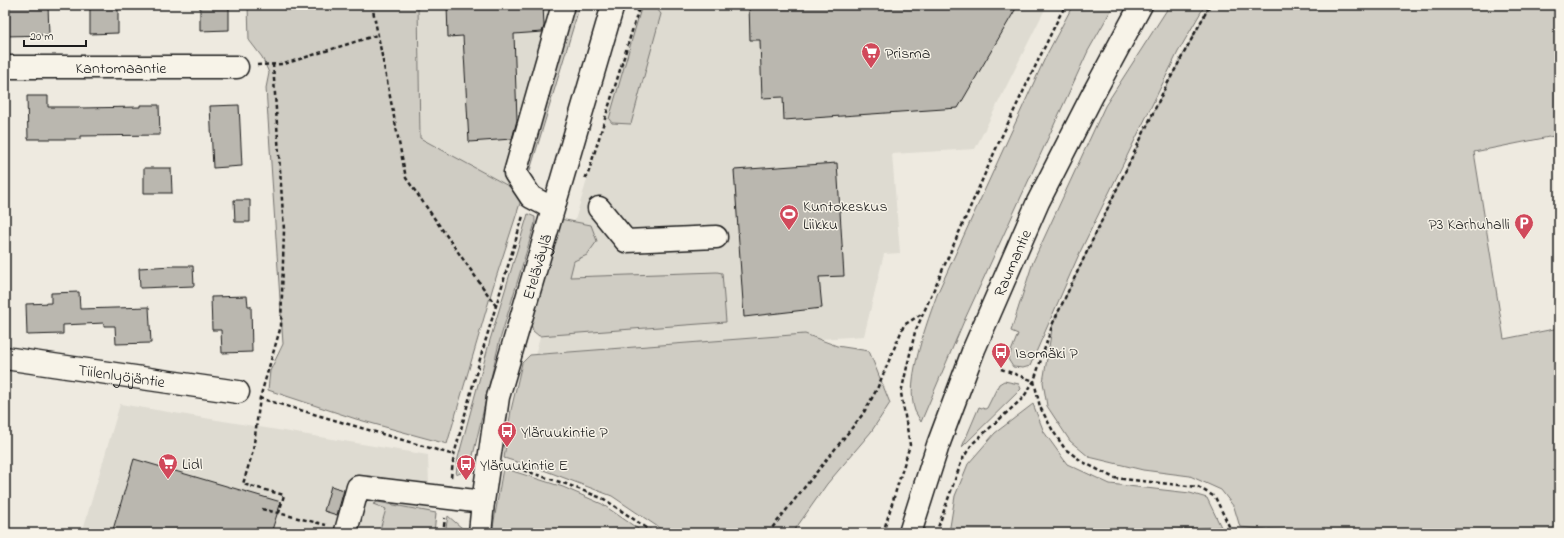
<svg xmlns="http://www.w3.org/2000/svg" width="1564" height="538" font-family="'Indie Flower',sans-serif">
	<rect width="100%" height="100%" fill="#eeeae0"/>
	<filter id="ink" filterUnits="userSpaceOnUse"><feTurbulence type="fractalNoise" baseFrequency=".025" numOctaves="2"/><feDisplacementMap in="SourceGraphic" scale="8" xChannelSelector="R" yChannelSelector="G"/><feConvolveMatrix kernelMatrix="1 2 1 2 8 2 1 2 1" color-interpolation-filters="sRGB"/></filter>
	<g filter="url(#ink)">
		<g fill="#dedbd1">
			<polygon points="418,5 578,5 523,194 420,138"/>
			<polygon points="639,5 1047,5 975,149 892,154 900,253 884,254 864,336 534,358"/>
			<polygon points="120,404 428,455 430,514 424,533 82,533"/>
		</g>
		<g fill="#cfccc3" stroke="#767470">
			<polygon points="248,5 418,5 420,138 523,194 493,287 447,444 356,419 268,390 270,371 283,344 266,88 269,73 262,57 249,40"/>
			<polygon points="567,5 580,5 528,177 524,161"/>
			<polygon points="642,5 654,5 661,14 631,124 612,123 609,119"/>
			<path d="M1073 5H1114L1088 51 964 321 921 422C919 418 917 415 915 411 904 382 928 320 938 292L1046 56Z"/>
			<polygon points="1170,5 1205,5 1178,52 1080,252 1030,366 1023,368 1013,367 1008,359 1018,334 1011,331 1033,262 1105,106"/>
			<polygon points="1210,5 1559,5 1559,135 1474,152 1504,339 1559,328 1559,533 1306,533 1240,527 1234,507 1221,490 1190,476 1143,470 1089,457 1070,441 1047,406 1043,382 1053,323 1164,90"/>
			<polygon points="528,214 535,217 535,223 499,343 471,464 467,470 456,475 458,458 490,340"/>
			<polygon points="560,219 591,225 597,241 587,255 574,261 570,277 717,272 722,273 726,322 539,336 533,331 531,324"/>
			<polygon points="805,334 837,346 869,351 890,403 871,432 827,484 796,528 791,533 667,533 612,496 546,471 504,458 511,410 522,363 530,355"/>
			<polygon points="1004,381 1019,384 1021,389 962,447 979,407 985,409 987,408 999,384"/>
			<polygon points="1033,404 1044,432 1067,464 1110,484 1190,493 1207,498 1221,527 1114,533 949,533 955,496 968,464 995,433"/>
			<polygon points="503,468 563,487 602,504 644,533 492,533"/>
			<polygon points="378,502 436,513 434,533 379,533 386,509 373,504"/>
			<polygon points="448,516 462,528 462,533 445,533"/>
		</g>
		<g fill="#bab7af" stroke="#1c1c1c">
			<polygon points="5,5 48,5 49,35 5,36"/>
			<polygon points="90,5 118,5 118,33 90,34"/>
			<polygon points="200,5 229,5 229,30 200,31"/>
			<polygon points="447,5 543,5 544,26 542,32 514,34 517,120 512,139 469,142 463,36 448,37"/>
			<polygon points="749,5 1018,5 958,108 784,120 783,97 762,98 760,40 750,40"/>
			<polygon points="27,96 48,96 48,107 80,107 80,108 140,107 140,105 159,105 160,135 80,136 80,139 28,139"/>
			<polygon points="239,105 242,166 213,168 210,106"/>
			<polygon points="837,163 844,276 819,277 822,308 744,317 734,170"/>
			<polygon points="144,168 171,168 172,193 144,193"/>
			<polygon points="234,200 250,200 250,222 235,222"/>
			<polygon points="172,266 193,266 194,286 140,288 139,268"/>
			<polygon points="79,292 80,309 149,307 151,343 116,344 115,326 104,326 104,323 63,325 63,334 27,335 26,304 51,303 51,293"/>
			<polygon points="247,296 248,306 251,306 252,352 222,353 221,330 212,330 211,297"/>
			<polygon points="134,459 281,502 271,533 112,533"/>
			<polygon points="331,486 344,490 337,515 324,511"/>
		</g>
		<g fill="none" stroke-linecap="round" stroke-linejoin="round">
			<g stroke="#1c1c1c" stroke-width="25">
				<g id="minor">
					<path id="s1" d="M5 67H237"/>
					<polyline points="552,208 531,197 515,173 563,5"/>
					<polyline points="599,208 626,241 716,237"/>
					<path id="s2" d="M5 358 238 392"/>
					<polyline points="346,531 358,487 483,502"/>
				</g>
			</g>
			<g stroke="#1c1c1c" stroke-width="25">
				<g id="major">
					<path id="s3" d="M480 533 483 502 498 397 613 5"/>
				</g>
			</g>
			<g stroke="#1c1c1c" stroke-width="25">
				<g id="highway">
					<path id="s4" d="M910 533 938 445 974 349 1038 202 1092 96 1141 5"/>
				</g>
			</g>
			<g stroke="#1c1c1c" stroke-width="2.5" stroke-dasharray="4 3" stroke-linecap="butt">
				<polyline points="372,5 406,178 496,306"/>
				<polyline points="671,5 680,7"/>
				<polyline points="273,64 284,230 281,326 260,398 253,451 243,484 284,495 279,513"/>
				<polyline points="257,65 284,64 377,35"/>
				<polyline points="584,176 587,177 640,5"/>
				<polyline points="1001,369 1034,381 1040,407 1053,431 1065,449 1083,462 1114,478 1198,487 1215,497 1229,526 1229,533"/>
				<polyline points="259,398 454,455"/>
				<polyline points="510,466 566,484 604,499 654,533"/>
				<polyline points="451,477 454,455 480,359 523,216"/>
				<polyline points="262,509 326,525"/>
				<polyline points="443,533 445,518"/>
				<polyline points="768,533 863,414 877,389 904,325 923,313"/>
				<polyline points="883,533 910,445 901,393 915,332 999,142 1059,17 1066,5"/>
				<polyline points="936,533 962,460 972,444 1023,398 1034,381 1053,323 1164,90 1210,5"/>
			</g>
			<use href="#minor" stroke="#f7f3e8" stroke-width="22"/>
			<use href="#major" stroke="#f7f3e8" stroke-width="22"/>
			<use href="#highway" stroke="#f7f3e8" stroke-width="22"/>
		</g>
	</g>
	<defs>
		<g id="supermarket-pin" transform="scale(1)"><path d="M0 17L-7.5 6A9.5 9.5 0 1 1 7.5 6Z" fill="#d1495b" stroke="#f7f3e8"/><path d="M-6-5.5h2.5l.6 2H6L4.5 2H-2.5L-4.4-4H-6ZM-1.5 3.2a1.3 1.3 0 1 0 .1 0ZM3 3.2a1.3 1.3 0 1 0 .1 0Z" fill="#fff"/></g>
		<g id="stadium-pin" transform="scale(1)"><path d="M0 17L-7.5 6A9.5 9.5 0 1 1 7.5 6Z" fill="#d1495b" stroke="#f7f3e8"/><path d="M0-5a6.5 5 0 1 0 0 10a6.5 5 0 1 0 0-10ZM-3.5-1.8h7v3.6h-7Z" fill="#fff"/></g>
		<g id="parking-pin" transform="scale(1)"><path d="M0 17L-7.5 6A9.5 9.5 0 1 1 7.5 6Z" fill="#d1495b" stroke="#f7f3e8"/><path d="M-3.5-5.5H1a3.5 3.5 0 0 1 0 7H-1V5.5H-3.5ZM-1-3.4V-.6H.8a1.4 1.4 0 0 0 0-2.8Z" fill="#fff"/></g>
		<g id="bus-pin" transform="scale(1)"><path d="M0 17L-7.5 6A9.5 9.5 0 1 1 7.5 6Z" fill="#d1495b" stroke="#f7f3e8"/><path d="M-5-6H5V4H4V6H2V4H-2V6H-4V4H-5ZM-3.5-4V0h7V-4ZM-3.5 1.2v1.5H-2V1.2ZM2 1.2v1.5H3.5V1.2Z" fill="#fff"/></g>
	</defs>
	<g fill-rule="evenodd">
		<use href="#supermarket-pin" x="871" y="52"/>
		<use href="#stadium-pin" x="789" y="214"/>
		<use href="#parking-pin" x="1524" y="223"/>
		<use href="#bus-pin" x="1001" y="352"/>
		<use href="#bus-pin" x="507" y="431"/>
		<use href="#supermarket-pin" x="168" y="463"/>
		<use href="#bus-pin" x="466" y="464"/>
	</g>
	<g text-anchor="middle" stroke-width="3" stroke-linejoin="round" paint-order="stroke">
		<g font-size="16" fill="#1c1c1c" stroke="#f7f3e8" text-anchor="start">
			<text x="885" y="58">Prisma</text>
			<text x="803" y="211">Kuntokeskus<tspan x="803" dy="18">Liikku</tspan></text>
			<text x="1510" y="229" text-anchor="end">P3 Karhuhalli</text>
			<text x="1015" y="358">Isomäki P</text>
			<text x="521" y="437">Yläruukintie P</text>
			<text x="182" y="469">Lidl</text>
			<text x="480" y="470">Yläruukintie E</text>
		</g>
		<g font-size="16" fill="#1c1c1c" stroke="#f7f3e8">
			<text dy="6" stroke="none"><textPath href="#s1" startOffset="116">Kantomaantie</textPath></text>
			<text dy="6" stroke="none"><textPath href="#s4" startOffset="289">Raumantie</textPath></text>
			<text dy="6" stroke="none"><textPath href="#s3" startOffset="273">Eteläväylä</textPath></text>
			<text dy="6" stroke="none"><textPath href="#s2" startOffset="118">Tiilenlyöjäntie</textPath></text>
		</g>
	</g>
	<rect width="1564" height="538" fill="none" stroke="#f7f3e8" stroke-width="20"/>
	<rect x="10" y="10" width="1544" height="518" fill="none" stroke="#1c1c1c" stroke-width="1.5" filter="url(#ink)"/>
	<path d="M24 40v6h62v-6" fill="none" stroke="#1c1c1c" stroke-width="2"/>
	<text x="30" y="40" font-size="12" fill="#1c1c1c" stroke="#f7f3e8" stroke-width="3" paint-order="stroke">20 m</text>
</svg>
